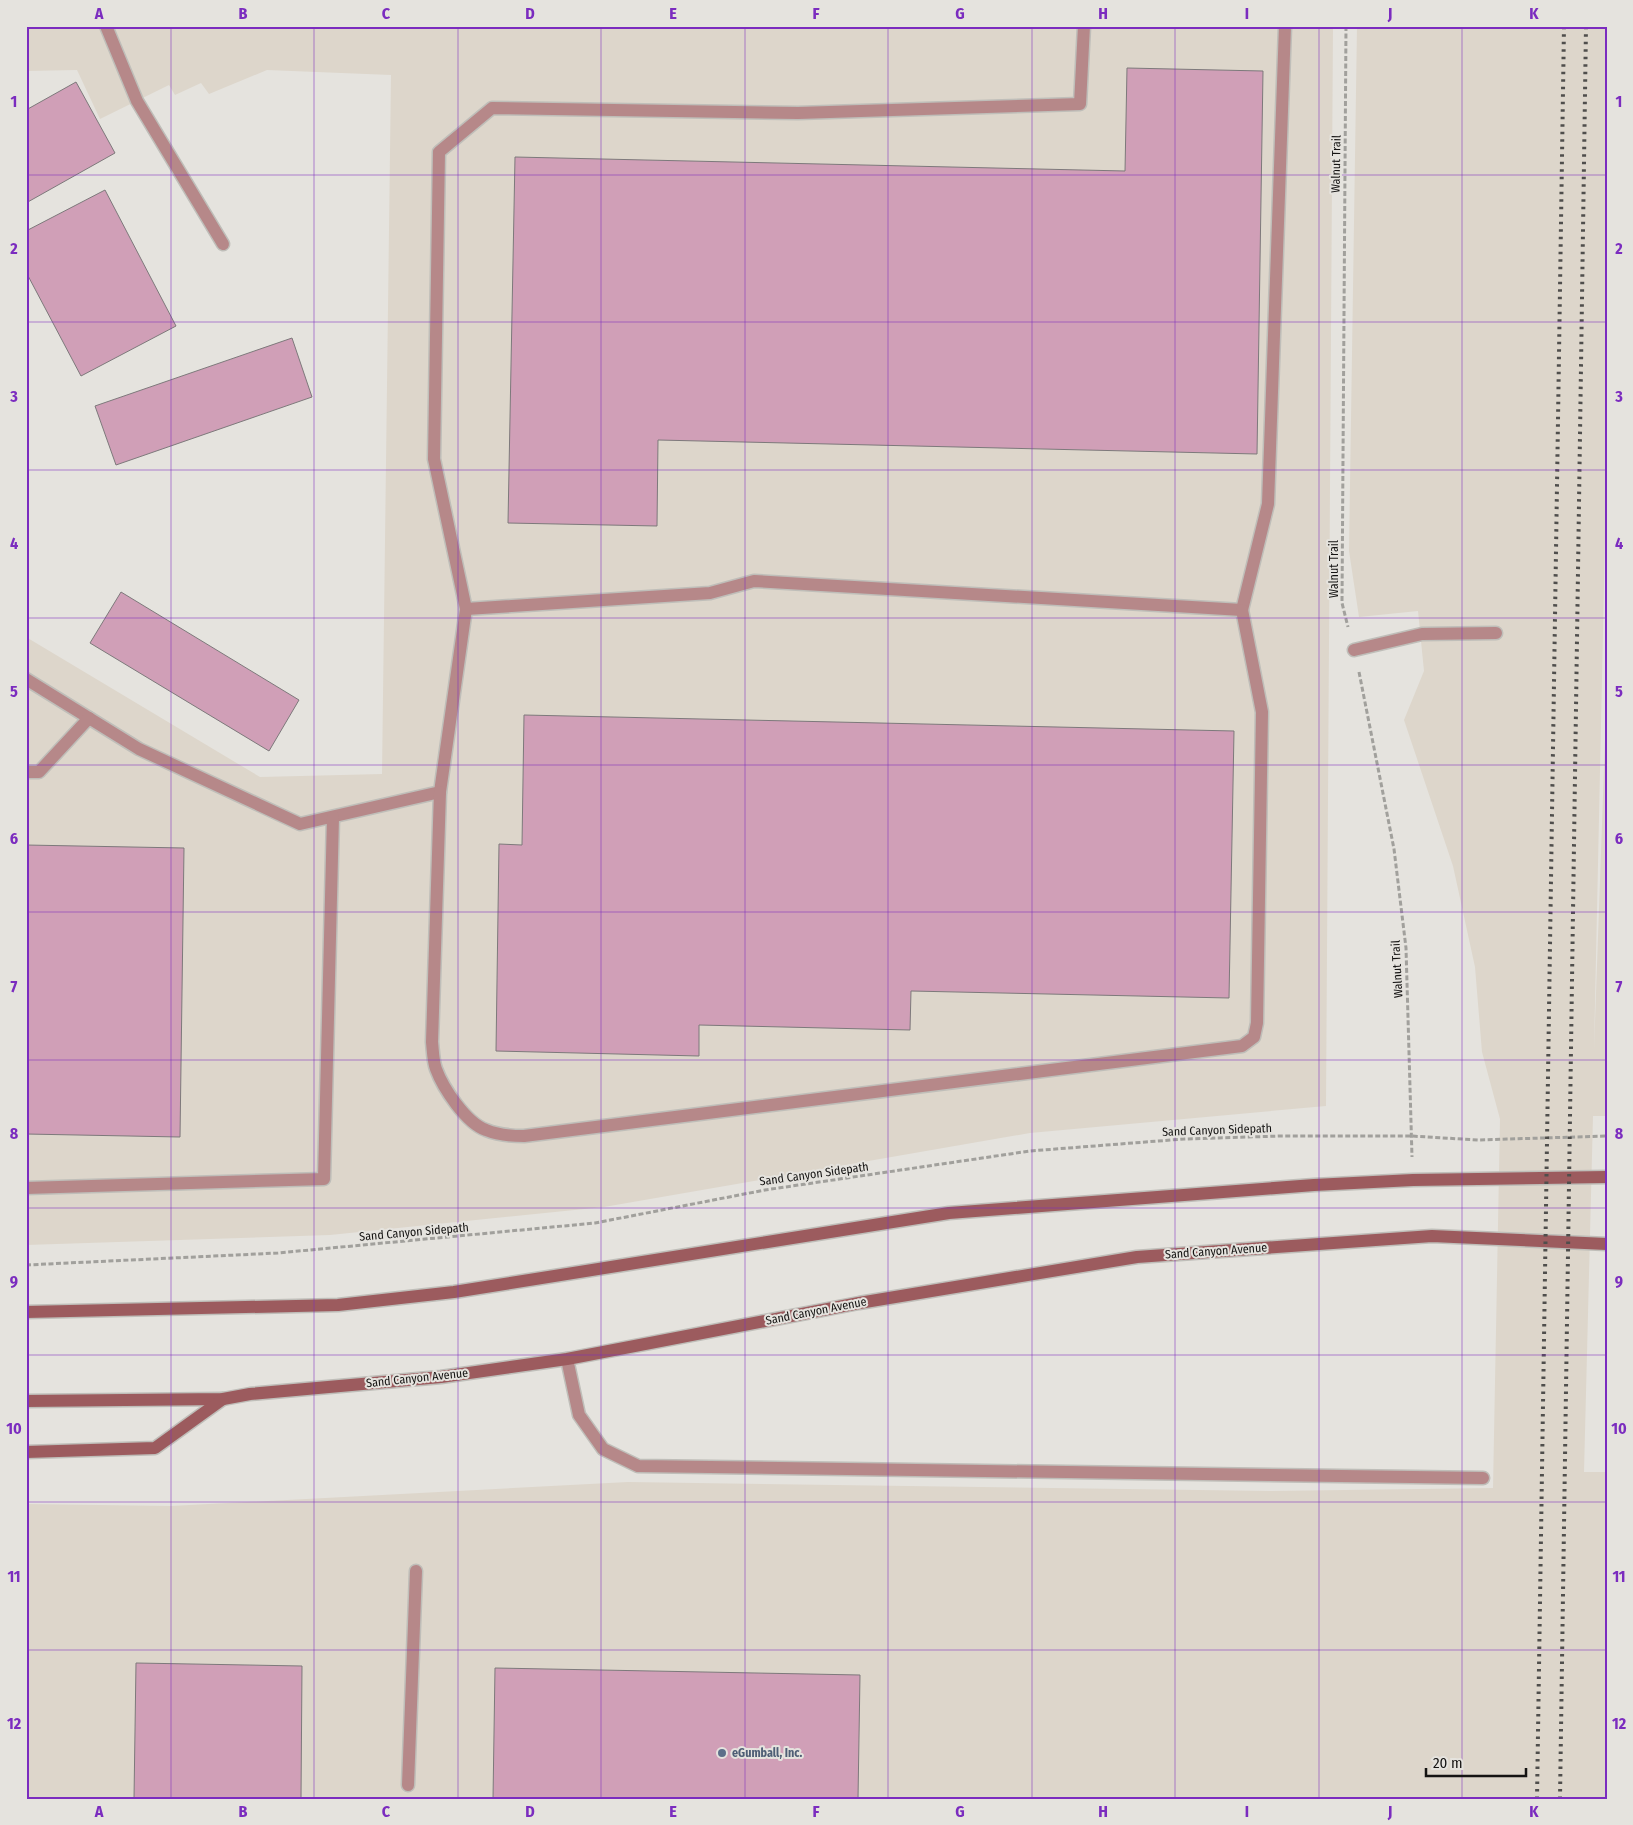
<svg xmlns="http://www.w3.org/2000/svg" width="1633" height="1825" font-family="'Fira Sans Condensed',sans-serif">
	<rect width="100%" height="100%" fill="#e5e3de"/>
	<g fill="#ddd6cb">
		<polygon points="26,26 1333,26 1326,1106 1030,1133 604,1207 330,1235 26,1245 26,637 260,777 382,774 391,75 267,70 209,94 201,83 175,95 169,85 100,119 77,70 26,71"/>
		<polygon points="1357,26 1607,26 1607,445 1594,1050 1607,683 1607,1116 1593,1116 1584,1472 1607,1472 1607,1799 26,1799 26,1504 171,1506 628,1482 1271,1491 1493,1488 1500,1119 1482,1052 1475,967 1453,866 1404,720 1424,671 1418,611 1359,617 1349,551"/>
	</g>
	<g fill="#d09fb7" stroke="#7d797b">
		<polygon points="1127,68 1263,71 1257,454 658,440 657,526 508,523 515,157 1125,171"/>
		<polygon points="76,82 115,153 26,203 26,110"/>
		<polygon points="105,190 176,326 81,376 26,272 26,231"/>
		<polygon points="292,338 312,397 116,465 95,406"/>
		<polygon points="121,592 299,700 269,751 90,643"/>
		<polygon points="524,715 1234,731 1229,998 911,991 910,1030 699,1025 699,1056 496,1051 499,844 522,845"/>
		<polygon points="26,845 184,848 180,1137 26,1134"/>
		<polygon points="136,1663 302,1666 301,1799 134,1799"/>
		<polygon points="495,1668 860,1675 858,1799 493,1799"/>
	</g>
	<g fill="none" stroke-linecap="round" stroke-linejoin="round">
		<g stroke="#bfbeb9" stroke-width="15">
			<g id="service">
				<polyline points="106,26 137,101 223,244"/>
				<polyline points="466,609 710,593 754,581 1242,610 1268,504 1285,26"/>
				<polyline points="1354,650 1422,634 1496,633"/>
				<polyline points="26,679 139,749 300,824 440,792 466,609 434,459 439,152 492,108 798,113 1080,104 1084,26"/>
				<polyline points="26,772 39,772 89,718"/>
				<path d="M440 792 432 1042C433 1051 433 1061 436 1069 443 1088 466 1123 486 1130 498 1135 511 1136 524 1136L1242 1046 1254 1037 1257 1023 1262 712 1242 610"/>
				<polyline points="26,1188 324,1179 333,817"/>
				<polyline points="567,1359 579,1415 603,1449 638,1466 1483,1478"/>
				<polyline points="408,1785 416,1571"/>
			</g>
		</g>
		<g stroke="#bfbeb9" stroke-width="15">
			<g id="secondary">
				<polyline points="26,1312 338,1305 454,1292 949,1213 1314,1185 1413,1180 1607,1177"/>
				<polyline points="26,1401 223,1399 250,1394 441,1377 567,1359 859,1303 1137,1257 1432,1236 1607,1244"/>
				<polyline points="26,1452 155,1448 223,1399"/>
			</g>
		</g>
		<g stroke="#a1a09c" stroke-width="3" stroke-dasharray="5 2.5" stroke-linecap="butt">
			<polyline points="1346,26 1342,603 1348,627"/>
			<polyline points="1359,672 1394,849 1406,948 1412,1157"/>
			<polyline points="26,1265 278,1253 595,1223 765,1190 1030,1151 1184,1139 1281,1136 1411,1136 1478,1140 1607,1136"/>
		</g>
		<use href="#service" stroke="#b68889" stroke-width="12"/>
		<use href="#secondary" stroke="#9c5b5e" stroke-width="12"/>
		<g stroke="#4f4e4c" stroke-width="4" stroke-dasharray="2.5 5" stroke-linecap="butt">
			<polyline points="1537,1799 1564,26"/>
			<polyline points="1560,1799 1586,26"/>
		</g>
	</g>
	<path fill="none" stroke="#7b2cbf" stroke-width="1" stroke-opacity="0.55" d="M171 26V1799M314 26V1799M458 26V1799M601 26V1799M745 26V1799M888 26V1799M1032 26V1799M1175 26V1799M1319 26V1799M1462 26V1799M26 175H1607M26 322H1607M26 470H1607M26 618H1607M26 765H1607M26 912H1607M26 1060H1607M26 1208H1607M26 1355H1607M26 1502H1607M26 1650H1607"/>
	<circle fill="#5c6f8a" stroke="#e5e3de" stroke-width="2" cx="722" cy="1753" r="5"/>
	<g text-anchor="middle" stroke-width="4" stroke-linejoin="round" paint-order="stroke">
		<g font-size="12" fill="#141312" stroke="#e5e3de">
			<text transform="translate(1336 164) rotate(-89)" y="4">Walnut Trail</text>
			<text transform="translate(1334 569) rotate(-90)" y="4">Walnut Trail</text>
			<text transform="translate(1397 969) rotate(-93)" y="4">Walnut Trail</text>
			<text transform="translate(1217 1130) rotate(-2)" y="4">Sand Canyon Sidepath</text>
			<text transform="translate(814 1174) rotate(-8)" y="4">Sand Canyon Sidepath</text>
			<text transform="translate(414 1232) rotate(-5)" y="4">Sand Canyon Sidepath</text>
			<text transform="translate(1216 1251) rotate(-4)" y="4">Sand Canyon Avenue</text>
			<text transform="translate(816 1311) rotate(-11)" y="4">Sand Canyon Avenue</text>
			<text transform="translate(417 1378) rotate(-6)" y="4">Sand Canyon Avenue</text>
		</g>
		<g font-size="12" font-weight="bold" fill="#4e5e75" stroke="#e5e3de" text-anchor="start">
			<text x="732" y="1757">eGumball, Inc.</text>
		</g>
	</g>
	<rect width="1633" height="1825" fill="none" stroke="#e5e3de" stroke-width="55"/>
	<path d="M1426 1768v8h100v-8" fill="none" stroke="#141312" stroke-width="2.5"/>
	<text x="1433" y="1768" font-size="15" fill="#141312" stroke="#e5e3de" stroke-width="4" paint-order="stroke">20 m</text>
	<rect x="28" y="28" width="1578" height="1770" fill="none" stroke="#7b2cbf" stroke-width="2"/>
	<g font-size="16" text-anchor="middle" font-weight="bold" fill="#7b2cbf">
		<text x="99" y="19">A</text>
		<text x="243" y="19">B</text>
		<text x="386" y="19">C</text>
		<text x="530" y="19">D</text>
		<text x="673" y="19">E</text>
		<text x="816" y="19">F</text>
		<text x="960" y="19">G</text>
		<text x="1103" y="19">H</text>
		<text x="1247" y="19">I</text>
		<text x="1390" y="19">J</text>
		<text x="1534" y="19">K</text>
		<text x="14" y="107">1</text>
		<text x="1619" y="107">1</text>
		<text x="14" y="254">2</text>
		<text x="1619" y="254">2</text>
		<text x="14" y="402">3</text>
		<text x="1619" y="402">3</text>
		<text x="14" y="549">4</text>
		<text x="1619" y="549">4</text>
		<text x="14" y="697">5</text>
		<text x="1619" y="697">5</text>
		<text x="14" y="844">6</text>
		<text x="1619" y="844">6</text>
		<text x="14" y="992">7</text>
		<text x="1619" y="992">7</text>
		<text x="14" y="1139">8</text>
		<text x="1619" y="1139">8</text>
		<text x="14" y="1287">9</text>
		<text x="1619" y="1287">9</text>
		<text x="14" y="1434">10</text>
		<text x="1619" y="1434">10</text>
		<text x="14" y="1582">11</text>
		<text x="1619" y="1582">11</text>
		<text x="14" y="1729">12</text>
		<text x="1619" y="1729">12</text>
		<text x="99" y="1817">A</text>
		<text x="243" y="1817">B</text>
		<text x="386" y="1817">C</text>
		<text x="530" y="1817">D</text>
		<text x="673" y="1817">E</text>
		<text x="816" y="1817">F</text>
		<text x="960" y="1817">G</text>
		<text x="1103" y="1817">H</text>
		<text x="1247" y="1817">I</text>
		<text x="1390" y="1817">J</text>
		<text x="1534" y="1817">K</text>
	</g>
</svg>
